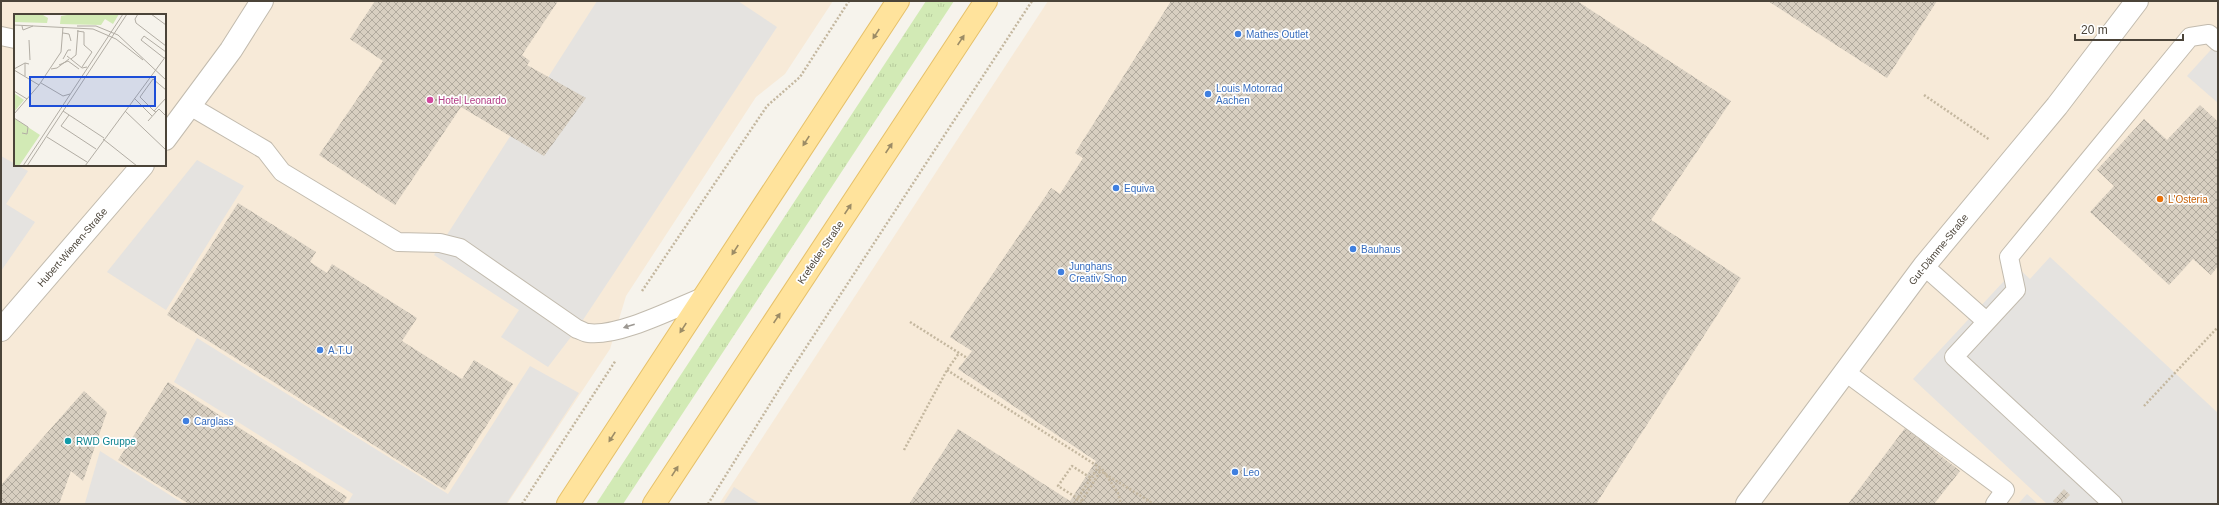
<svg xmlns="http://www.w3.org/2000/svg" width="2219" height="505" font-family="Helvetica,sans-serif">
	<defs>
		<pattern id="grass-tufts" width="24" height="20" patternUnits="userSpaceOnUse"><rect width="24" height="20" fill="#d2eab5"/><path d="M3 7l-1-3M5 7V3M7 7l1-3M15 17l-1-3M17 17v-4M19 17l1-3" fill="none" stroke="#b6ca9c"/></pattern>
		<pattern id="building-cross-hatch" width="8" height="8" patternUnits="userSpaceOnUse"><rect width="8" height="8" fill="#d8cfc1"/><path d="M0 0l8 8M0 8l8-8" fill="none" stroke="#b1aa9e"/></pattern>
	</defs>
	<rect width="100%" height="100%" fill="#f6f3ec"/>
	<g fill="#f7ead8" fill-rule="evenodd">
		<path d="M1 1H833L785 74 756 97 626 296 610 349 507 504H1ZM15 15H165V165H15Z"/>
		<polygon points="1048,1 2218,1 2218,504 719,504"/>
	</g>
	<polygon fill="url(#grass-tufts)" points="926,1 954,1 623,504 596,504"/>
	<g fill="#e5e3e0">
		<polygon points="597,1 738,1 777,27 577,329 548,367 501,337 519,310 434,255"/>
		<polygon points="2218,42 2218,103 2187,76"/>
		<polygon points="1,156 28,171 6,204 35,222 1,271"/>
		<polygon points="197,160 244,186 166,310 107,272"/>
		<polygon points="2050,257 2218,413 2218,504 2047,504 1913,379 2017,267 2030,279"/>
		<polygon points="197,338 448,494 530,366 579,393 506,504 347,504 353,494 174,382"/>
		<polygon points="100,451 184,504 86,504 85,503"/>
		<polygon points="734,487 760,504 723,504"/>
		<polygon points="2027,494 2038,504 2018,504"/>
	</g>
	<g fill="url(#building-cross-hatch)">
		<polygon points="375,1 558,1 522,55 530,61 527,65 586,98 544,156 461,107 395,205 319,155 383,61 350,39"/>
		<polygon points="1171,1 1577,1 1731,101 1651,220 1741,278 1596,504 909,504 958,429 1070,501 1096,461 958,369 972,351 950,337 1051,188 1060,194 1083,158 1075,153"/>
		<polygon points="1768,1 1937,1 1887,78"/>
		<polygon points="2200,105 2218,122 2218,266 2211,275 2193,259 2169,285 2090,212 2114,186 2097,170 2144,119 2167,140"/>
		<polygon points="238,203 316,252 310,262 327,273 332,264 417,318 402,341 462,379 474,360 513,384 445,490 167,315"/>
		<polygon points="168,382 347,497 343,504 189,504 118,460"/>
		<polygon points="84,391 107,412 83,481 71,471 59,504 1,504 1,485"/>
		<polygon points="1905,428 1960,471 1934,504 1848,504"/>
		<polygon points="2064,489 2070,495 2061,504 2057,504 2053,501"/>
	</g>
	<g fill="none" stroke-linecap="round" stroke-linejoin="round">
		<g stroke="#c2bbae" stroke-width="20">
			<g id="lane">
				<polyline points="1,36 15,39"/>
				<path d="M190 106 265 150 282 172 398 242 440 243 460 248 577 329C581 330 585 333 588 333 619 337 675 308 705 296"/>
				<polyline points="1924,266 1986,321"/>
				<polyline points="1844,371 2005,490 1995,504"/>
				<polyline points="2113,504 1954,357 2016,290 2009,257 2190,37 2209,34 2218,42"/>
			</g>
		</g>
		<g stroke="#c2bbae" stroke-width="24">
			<g id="street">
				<polyline points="165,139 231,50 262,1"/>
				<polyline points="1,330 143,165"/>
				<polyline points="1747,504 1924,266 2057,106 2137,1"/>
			</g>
		</g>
		<g stroke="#e6c16a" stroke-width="24">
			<g id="primary">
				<polyline points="568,504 898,1"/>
				<polyline points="654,504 986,1"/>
			</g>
		</g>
		<g stroke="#c4b79f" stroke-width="2.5" stroke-dasharray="2 2" stroke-linecap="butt">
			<polyline points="1924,95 1990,140"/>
			<polyline points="642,291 767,106 800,77 849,1"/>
			<polyline points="910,322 967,358"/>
			<polyline points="947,370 1102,469 1118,493 1121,504"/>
			<polyline points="2144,406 2218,327"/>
			<polyline points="904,450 947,370 959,353"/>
			<polyline points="1082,501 1058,486 1072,466 1091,478 1097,469 1154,504"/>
			<polyline points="522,504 616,360"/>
			<polyline points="708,504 790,372 1032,1"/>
			<polyline points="1074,504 1091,478"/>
			<polyline points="1080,504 1101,470"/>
		</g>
		<use href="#lane" stroke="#fff" stroke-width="18"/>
		<use href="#street" stroke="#fff" stroke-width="22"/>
		<use href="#primary" stroke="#ffe39c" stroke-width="22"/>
	</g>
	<defs><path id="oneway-solid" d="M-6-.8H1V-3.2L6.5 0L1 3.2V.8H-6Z"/></defs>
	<g fill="#9c8c66">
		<use href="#oneway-solid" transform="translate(876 34) rotate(123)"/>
		<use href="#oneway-solid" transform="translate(961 40) rotate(-56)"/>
		<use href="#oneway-solid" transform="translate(806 141) rotate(123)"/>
		<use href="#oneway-solid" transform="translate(889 148) rotate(-56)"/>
		<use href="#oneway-solid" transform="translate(848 209) rotate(-56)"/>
		<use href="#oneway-solid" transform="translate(735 250) rotate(123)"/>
		<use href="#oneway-solid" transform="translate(777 318) rotate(-56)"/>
		<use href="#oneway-solid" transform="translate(683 328) rotate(123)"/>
		<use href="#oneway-solid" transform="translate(612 437) rotate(123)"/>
		<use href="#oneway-solid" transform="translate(675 471) rotate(-57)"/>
	</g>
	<use fill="#9c9892" href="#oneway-solid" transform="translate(629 326) rotate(162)"/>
	<g fill="#3f7fe0" stroke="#fff" stroke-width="1.5">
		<circle cx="1238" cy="34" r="4"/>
		<circle cx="1208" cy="94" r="4"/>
		<circle cx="1116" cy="188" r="4"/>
		<circle cx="1353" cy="249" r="4"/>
		<circle cx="1061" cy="272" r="4"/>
		<circle cx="320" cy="350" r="4"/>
		<circle cx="186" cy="421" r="4"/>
		<circle cx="1235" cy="472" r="4"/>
	</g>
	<circle fill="#d1479c" stroke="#fff" stroke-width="1.5" cx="430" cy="100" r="4"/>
	<circle fill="#e8710a" stroke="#fff" stroke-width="1.5" cx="2160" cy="199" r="4"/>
	<circle fill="#0f9aa8" stroke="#fff" stroke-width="1.5" cx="68" cy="441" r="4"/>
	<g text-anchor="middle" stroke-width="3.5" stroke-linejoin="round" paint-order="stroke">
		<g font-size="10" fill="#366cbe" stroke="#fff" text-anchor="start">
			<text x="1246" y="38">Mathes Outlet</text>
			<text x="1216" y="92">Louis Motorrad<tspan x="1216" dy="12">Aachen</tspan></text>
			<text x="1124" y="192">Equiva</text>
			<text x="1361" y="253">Bauhaus</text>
			<text x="1069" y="270">Junghans<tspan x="1069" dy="12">Creativ Shop</tspan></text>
			<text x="328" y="354">A.T.U</text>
			<text x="194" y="425">Carglass</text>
			<text x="1243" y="476">Leo</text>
		</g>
		<g font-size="10" fill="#b23c85" stroke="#fff" text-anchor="start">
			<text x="438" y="104">Hotel Leonardo</text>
		</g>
		<g font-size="10" fill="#c56008" stroke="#fff" text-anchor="start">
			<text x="2168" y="203">L'Osteria</text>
		</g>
		<g font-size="10" fill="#4b4439" stroke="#fff">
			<text transform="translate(72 247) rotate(-49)" y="4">Hubert-Wienen-Straße</text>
			<text transform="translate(1938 249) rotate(-51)" y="4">Gut-Dämme-Straße</text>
			<text transform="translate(820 252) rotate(-56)" y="4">Krefelder Straße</text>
		</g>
		<g font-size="10" fill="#0d838f" stroke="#fff" text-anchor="start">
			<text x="76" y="445">RWD Gruppe</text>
		</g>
	</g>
	<g transform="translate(14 14)">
		<rect width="152" height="152" fill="#f6f3ec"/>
		<path d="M0 0 29 1 34 4 33 9 0 8ZM59 0 89 1 105 0 99 10 91 5 87 11 46 10 47 2Z" fill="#d2eab5"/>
		<path d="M0 79 10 86 0 98ZM0 104 26 121 5 152H0Z" fill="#d2eab5"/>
		<path fill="none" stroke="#b2ada4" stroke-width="1" d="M124 0 121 5 122 9 152 32M137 0 152 11M0 11 79 15 102 25 129 46M8 12 9 16 19 12M63 12H82L104 21 152 66M63 17 70 18V31L78 38 68 53M49 19 55 20 57 27M15 26 16 46M53 42 68 54 73 53M150 44 127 26 130 22 152 38M49 45 54 36H57M57 45 62 41 64 16M11 49V62M45 51 54 47 65 55M0 55 11 49 15 50M37 55 43 54 55 45M0 56 25 71M27 69 49 82 56 80M152 76 139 65 126 83 140 97 152 84M0 77 13 85M120 84 138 102M49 97 90 124M111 97 152 136M142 98 145 95 152 102M0 100 25 71 47 38 49 13M55 101 47 112 82 135M0 104 14 113 13 120 8 119M134 107 142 98 140 97M33 123 73 148M89 125 123 152M9 152 109 0M13 152 113 0M71 152 152 42"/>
		<path fill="#1d4ed8" fill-opacity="0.15" stroke="#1d4ed8" stroke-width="2" d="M16 63H141V92H16Z"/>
		<rect width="152" height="152" fill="none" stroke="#4b4439" stroke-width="2"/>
	</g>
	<rect width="2219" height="505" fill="none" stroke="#4b4439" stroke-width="4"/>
	<path d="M2075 34v6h108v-6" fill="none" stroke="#4b4439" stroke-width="2"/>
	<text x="2081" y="34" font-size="12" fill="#4b4439" stroke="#ffffff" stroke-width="3" paint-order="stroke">20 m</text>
</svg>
